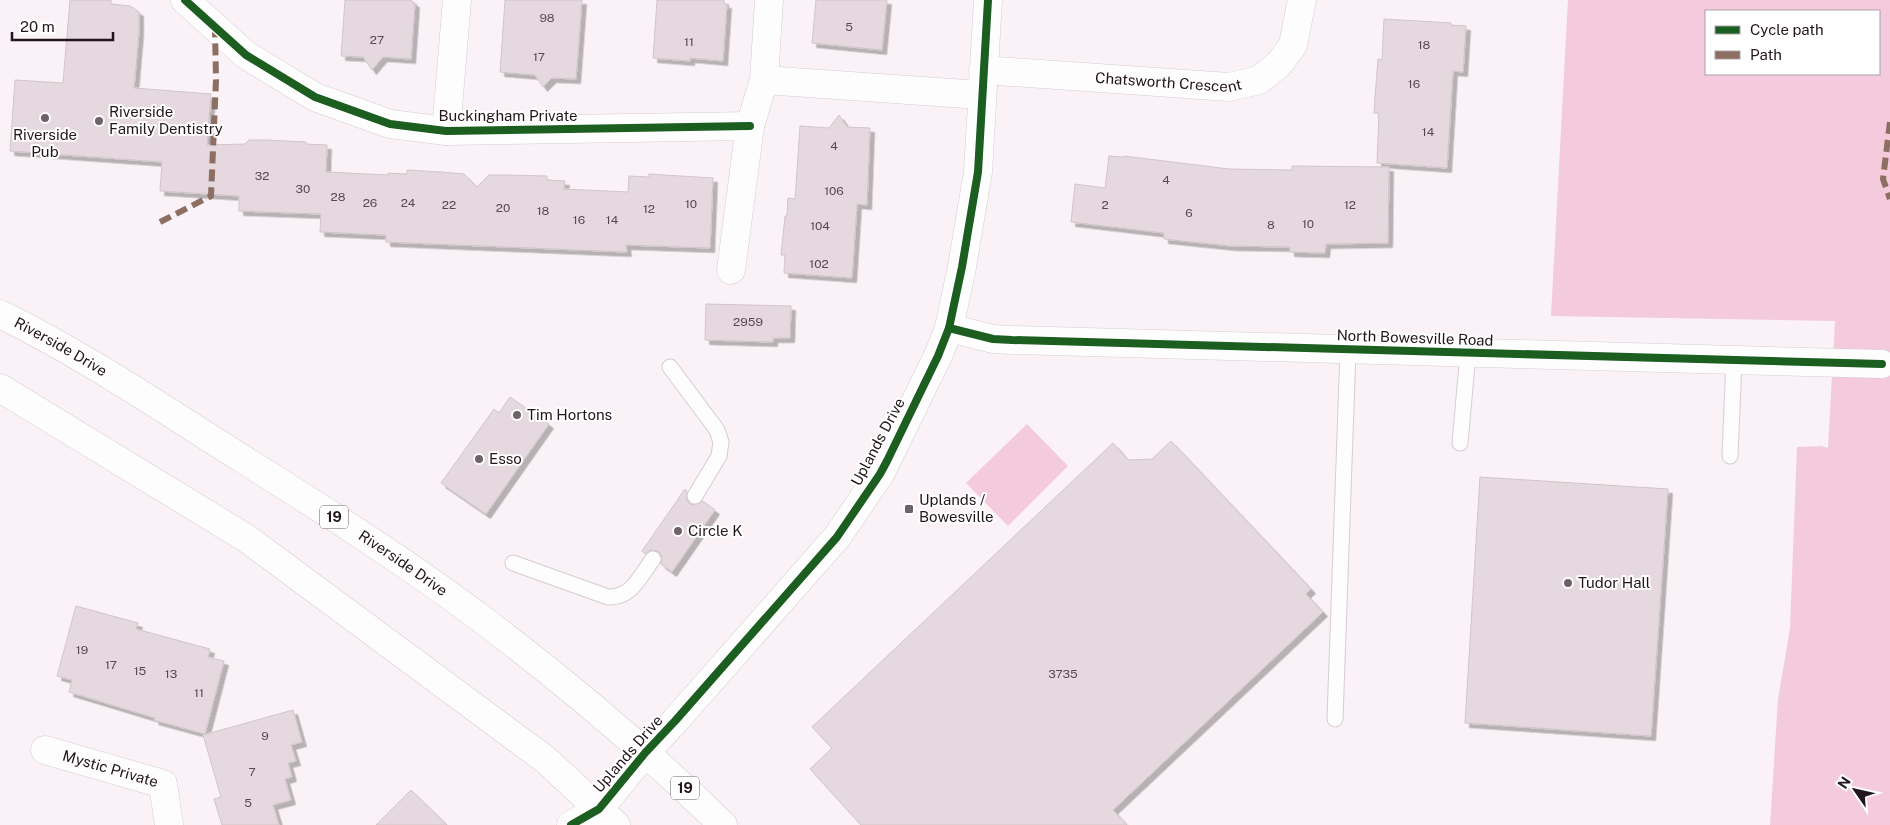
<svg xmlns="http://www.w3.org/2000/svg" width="1890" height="825" font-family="'Public Sans',sans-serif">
	<defs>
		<filter id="shadow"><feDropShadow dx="4.5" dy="4.5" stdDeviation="0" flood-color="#0004"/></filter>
	</defs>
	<rect width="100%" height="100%" fill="#faf2f6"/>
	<g fill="#f4cadd" fill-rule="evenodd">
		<path d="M1568 0H1890V825H1770L1778 699 1790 628 1797 447 1821 446 1828 448 1835 321 1551 316ZM1706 11H1879V74H1706Z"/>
		<polygon points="1027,424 1068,466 1008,526 966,483"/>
	</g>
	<g fill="#e5d9df" stroke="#d0c5c9" filter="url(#shadow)">
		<polygon points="70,0 111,0 111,4 130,6 139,12 139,32 134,88 211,94 207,145 245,144 249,140 267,140 306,142 306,144 327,145 326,172 389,175 388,173 407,174 407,170 441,172 464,174 477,187 489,175 507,175 547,176 547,180 565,181 564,189 628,192 629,176 649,177 649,174 713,178 710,248 626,245 627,252 386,242 386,235 320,232 321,214 239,211 239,196 160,191 162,162 10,151 15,80 63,83"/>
		<polygon points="345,0 412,0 412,2 415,3 411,59 383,57 372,70 363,57 341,56"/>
		<polygon points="505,0 582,0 576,79 552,78 543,87 535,75 500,72"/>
		<polygon points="657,0 724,0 724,4 727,4 723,61 690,58 690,61 653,58"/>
		<polygon points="816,0 887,0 882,50 812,43"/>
		<polygon points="1384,19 1451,23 1451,25 1466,26 1463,72 1453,71 1447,168 1377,163 1379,113 1374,113 1375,97 1378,59 1382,60"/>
		<polygon points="839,115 847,127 870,128 867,205 857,204 852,278 784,273 785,255 781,255 785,216 787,216 788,198 795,199 800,126 829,128"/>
		<polygon points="1109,156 1123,157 1124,156 1229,169 1292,170 1292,166 1389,167 1388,243 1326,244 1325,253 1290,252 1290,247 1231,246 1164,239 1164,233 1071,222 1075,184 1105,188"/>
		<polygon points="706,304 791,306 790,338 773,338 773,342 705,340"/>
		<polygon points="510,397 549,424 486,514 441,483 494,409 499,413"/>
		<polygon points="1171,441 1311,589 1306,594 1323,612 1113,810 1127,825 861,825 810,769 832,748 812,727 1113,443 1128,460 1152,459"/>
		<polygon points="1480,477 1668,489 1651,736 1465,723"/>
		<polygon points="685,489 687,491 687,500 690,504 695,505 703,501 715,510 672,572 661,564 662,556 658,551 650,550 645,554 642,551"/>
		<polygon points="76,606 138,623 136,629 210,649 208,657 224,661 205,734 154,720 155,718 69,692 72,680 57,676"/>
		<polygon points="293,710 302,742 291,745 296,761 288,763 292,777 285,779 291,800 273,805 279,825 222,825 214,799 221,797 203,735"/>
		<polygon points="411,790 447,825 376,825"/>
	</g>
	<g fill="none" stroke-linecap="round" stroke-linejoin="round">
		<g stroke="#d6ccd1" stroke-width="17">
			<g id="service">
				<polyline points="670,367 717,430 721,442 719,456 695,496"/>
				<polyline points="1460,443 1468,353"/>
				<polyline points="1730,456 1734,360"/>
				<path d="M513 563 608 597C632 598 640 576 653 559"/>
				<polyline points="1335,719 1348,350"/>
			</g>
		</g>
		<g stroke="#d6ccd1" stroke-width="29">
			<g id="minor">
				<polyline points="185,0 246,55 315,97 390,124 446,131 750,126"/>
				<path id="s1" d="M983 70 1229 87 1259 80 1279 64 1293 45 1302 0"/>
				<polyline points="764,80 981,95"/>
				<polyline points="446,131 457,0"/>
				<polyline points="731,270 750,126 764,80 769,0"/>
				<polyline points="949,328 993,339 1012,340 1882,364"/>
				<path id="s2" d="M45 750 163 784 169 825"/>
				<polyline points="571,825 599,809"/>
			</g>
		</g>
		<g stroke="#d6ccd1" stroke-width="29">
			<polyline id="tertiary" points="599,809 645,753 675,721 837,537 880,474 938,356 949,328 962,267 978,172 988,0"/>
		</g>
		<g stroke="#d6ccd1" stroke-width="29">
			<g id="primary">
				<path id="s3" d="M0 314C80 353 154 403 230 451 314 504 399 557 479 617 564 681 646 750 723 825"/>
				<polyline points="0,388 246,538 546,760 616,825"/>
			</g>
		</g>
		<use href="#service" stroke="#fefdfe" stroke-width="15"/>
		<use href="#minor" stroke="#fefdfe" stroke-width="28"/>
		<use href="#tertiary" stroke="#fefdfe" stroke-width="28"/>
		<use href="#primary" stroke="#fefdfe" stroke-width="28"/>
		<g stroke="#8d6e63" stroke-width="6" stroke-dasharray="12 6" stroke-linecap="butt">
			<polyline points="1890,122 1883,179 1890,199"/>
			<polyline points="160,222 211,196 216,80 215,28"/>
		</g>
		<g stroke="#fff" stroke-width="11">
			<g id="cycleway">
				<polyline points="185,0 246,55 315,97 390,124 446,131 750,126"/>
				<polyline points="949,328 993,339 1012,340 1882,364"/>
				<polyline points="571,825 599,809 645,753 675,721 837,537 880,474 887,461 938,356 949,328 962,267 978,172 988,0"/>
			</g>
		</g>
		<use href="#cycleway" stroke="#1b5e20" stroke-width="8"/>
	</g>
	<g fill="#6e6268" stroke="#fff" stroke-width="2">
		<circle cx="45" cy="118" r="5"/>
		<circle cx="99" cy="121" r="5"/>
		<circle cx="517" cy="415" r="5"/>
		<circle cx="479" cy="459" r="5"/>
		<rect x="904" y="504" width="10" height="10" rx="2.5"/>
		<circle cx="678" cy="531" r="5"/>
		<circle cx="1568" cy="583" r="5"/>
	</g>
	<g text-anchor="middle" stroke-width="4" stroke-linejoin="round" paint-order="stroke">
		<g font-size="12" fill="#56494f">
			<text x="547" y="22">98</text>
			<text x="849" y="31">5</text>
			<text x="377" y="44">27</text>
			<text x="689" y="46">11</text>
			<text x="1424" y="49">18</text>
			<text x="539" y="61">17</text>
			<text x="1414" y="88">16</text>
			<text x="1428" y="136">14</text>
			<text x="834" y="150">4</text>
			<text x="262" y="180">32</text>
			<text x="1166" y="184">4</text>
			<text x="303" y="193">30</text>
			<text x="834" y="195">106</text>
			<text x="338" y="201">28</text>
			<text x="370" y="207">26</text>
			<text x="408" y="207">24</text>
			<text x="691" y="208">10</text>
			<text x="449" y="209">22</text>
			<text x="1105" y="209">2</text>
			<text x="1350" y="209">12</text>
			<text x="503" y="212">20</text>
			<text x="649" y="213">12</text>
			<text x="543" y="215">18</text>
			<text x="1189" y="217">6</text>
			<text x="579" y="224">16</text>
			<text x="612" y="224">14</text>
			<text x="1308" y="228">10</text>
			<text x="1271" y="229">8</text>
			<text x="820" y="230">104</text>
			<text x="819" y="268">102</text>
			<text x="748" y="326">2959</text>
			<text x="82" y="654">19</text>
			<text x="111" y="669">17</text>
			<text x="140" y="675">15</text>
			<text x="171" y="678">13</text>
			<text x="1063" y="678">3735</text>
			<text x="199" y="697">11</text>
			<text x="265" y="740">9</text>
			<text x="252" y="776">7</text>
			<text x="248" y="807">5</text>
		</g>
		<g fill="#fff" stroke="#645b5f" stroke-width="1">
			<rect x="320" y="505.5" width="28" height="23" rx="4"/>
			<rect x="671" y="776.5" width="28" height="23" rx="4"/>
		</g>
		<g font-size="14" font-weight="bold" fill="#22151b">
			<text x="334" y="522">19</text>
			<text x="685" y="793">19</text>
		</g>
		<g font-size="15" fill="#22151b" stroke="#fff">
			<text dy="5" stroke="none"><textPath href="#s1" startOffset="186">Chatsworth Crescent</textPath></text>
			<text x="508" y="121">Buckingham Private</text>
			<text transform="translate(1415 338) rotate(2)" y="5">North Bowesville Road</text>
			<text dy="5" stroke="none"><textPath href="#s3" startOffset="69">Riverside Drive</textPath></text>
			<text transform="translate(878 442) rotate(-62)" y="5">Uplands Drive</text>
			<text dy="5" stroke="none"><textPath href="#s3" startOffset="474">Riverside Drive</textPath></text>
			<text transform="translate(628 754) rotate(-49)" y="5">Uplands Drive</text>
			<text dy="5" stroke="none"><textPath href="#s2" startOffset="68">Mystic Private</textPath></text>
		</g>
		<g font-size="15" fill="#22151b" stroke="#fff" text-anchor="start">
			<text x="109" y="117">Riverside<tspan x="109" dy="17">Family Dentistry</tspan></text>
			<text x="45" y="140" text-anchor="middle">Riverside<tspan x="45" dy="17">Pub</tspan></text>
			<text x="527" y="420">Tim Hortons</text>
			<text x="489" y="464">Esso</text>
			<text x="919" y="505">Uplands /<tspan x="919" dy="17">Bowesville</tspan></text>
			<text x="688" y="536">Circle K</text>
			<text x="1578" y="588">Tudor Hall</text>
		</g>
	</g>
	<rect x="1705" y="10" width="175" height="65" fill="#ffffff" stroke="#a7a1a4"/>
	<rect x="1715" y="26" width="25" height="8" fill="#1b5e20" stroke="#a7a1a4"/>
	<text x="1750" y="35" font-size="15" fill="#22151b">Cycle path</text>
	<rect x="1715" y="51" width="25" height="8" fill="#8d6e63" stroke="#a7a1a4"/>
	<text x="1750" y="60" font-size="15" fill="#22151b">Path</text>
	<g transform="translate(1855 790) rotate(304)" stroke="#ffffff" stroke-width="4" paint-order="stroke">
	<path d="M0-4L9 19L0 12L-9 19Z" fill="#22151b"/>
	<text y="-8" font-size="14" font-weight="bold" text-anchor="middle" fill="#22151b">N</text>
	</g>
	<path d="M12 32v8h101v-8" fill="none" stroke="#22151b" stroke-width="2.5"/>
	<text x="20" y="32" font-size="15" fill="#22151b" stroke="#ffffff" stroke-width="4" paint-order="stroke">20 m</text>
</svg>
